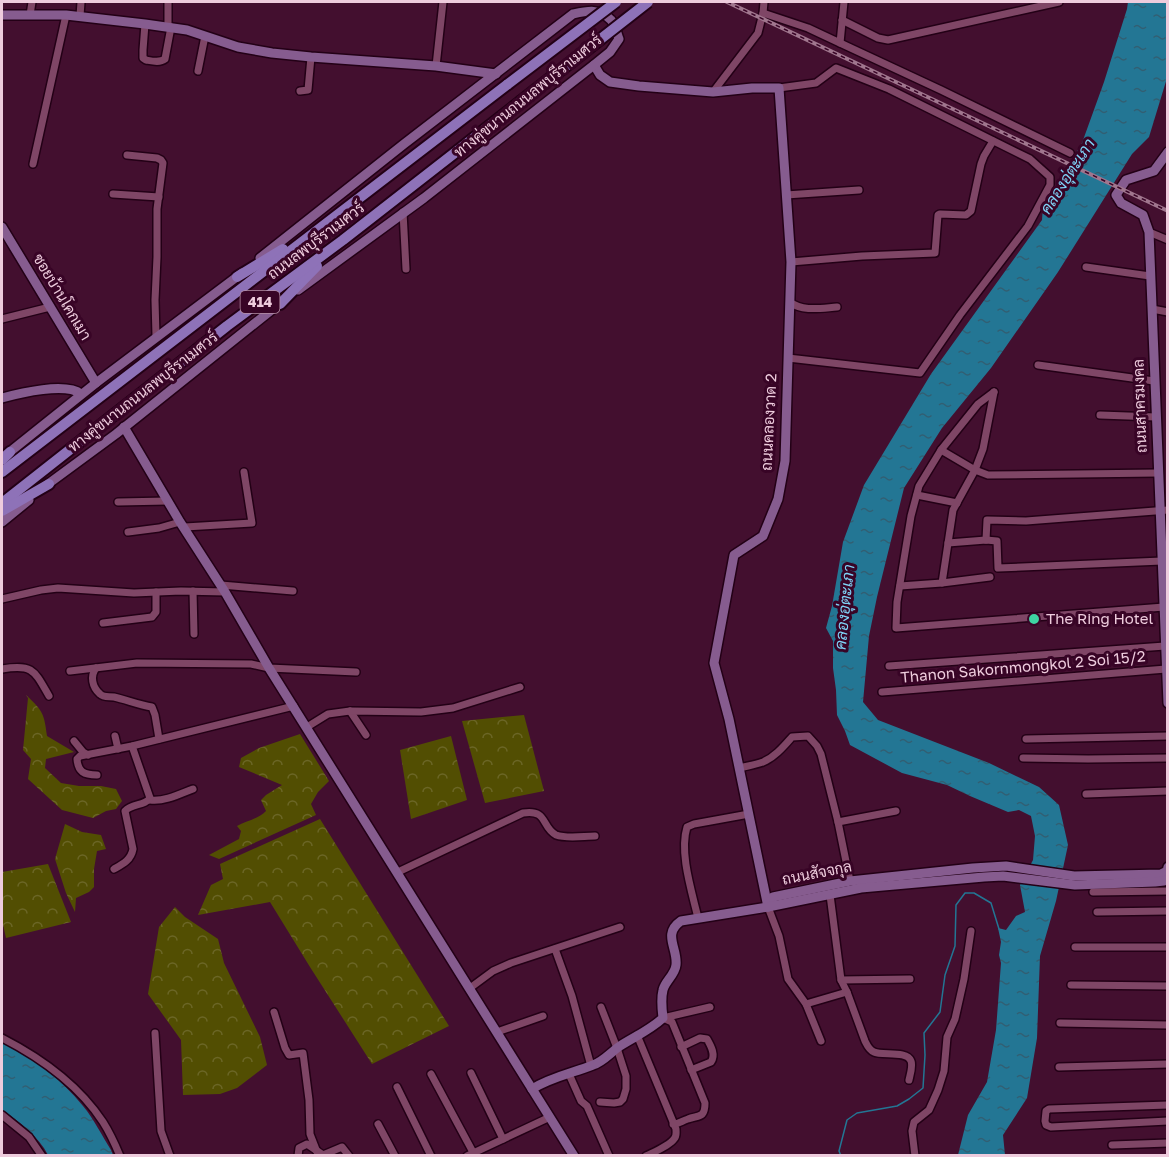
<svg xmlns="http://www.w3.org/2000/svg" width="1169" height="1157" font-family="'Golos Text',Sarabun,sans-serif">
	<defs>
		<pattern id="forest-crowns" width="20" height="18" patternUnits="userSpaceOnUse" patternTransform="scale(1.5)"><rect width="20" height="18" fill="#524e02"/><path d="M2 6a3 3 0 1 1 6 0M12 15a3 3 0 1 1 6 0" fill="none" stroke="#6b6626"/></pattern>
		<pattern id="water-ripples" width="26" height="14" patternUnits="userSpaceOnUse" patternTransform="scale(1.5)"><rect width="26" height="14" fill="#237694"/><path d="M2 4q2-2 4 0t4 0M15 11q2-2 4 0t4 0" fill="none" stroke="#315f73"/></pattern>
	</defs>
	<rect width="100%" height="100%" fill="#430f2f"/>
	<g fill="url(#forest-crowns)">
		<path d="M26 695C43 711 44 713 47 736L74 752 46 759 45 768 61 783 79 786H101L116 789 122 801 116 809 106 811 93 818 62 810 28 779 31 759 23 750 28 698Z"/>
		<polygon points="524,715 544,791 485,803 462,721"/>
		<path d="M300 734 329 781 318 792 311 804 316 815 219 859 209 855 239 839 241 831 237 826C246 821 258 819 266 811L261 800 266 795 282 785 239 767 241 758 259 748Z"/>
		<polygon points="451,736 467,800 411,819 400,750"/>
		<polygon points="320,819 449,1026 372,1064 310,967 270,902 198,915 211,885 223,879 220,864"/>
		<polygon points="65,824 82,832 101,835 106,849 97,851 94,869 94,887 89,892 76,898 75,912 66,893 55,859"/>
		<polygon points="48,864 71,922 6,938 2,920 2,872"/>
		<polygon points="175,907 185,917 218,939 224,963 260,1037 267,1065 237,1088 220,1094 183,1095 181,1040 148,994 159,927"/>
	</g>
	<g fill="url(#water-ripples)">
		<polygon points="1128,2 1167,2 1167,78 1149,137 1132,154 1058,272 991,368 942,428 904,488 877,597 869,636 863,702 878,720 989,763 1039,787 1059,805 1068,845 1056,901 1040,956 1037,1038 1027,1098 1003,1135 1005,1155 958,1155 968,1115 987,1082 996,1030 1001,963 999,955 1001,942 998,928 1006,930 1016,916 1025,912 1020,885 1033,860 1035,836 1031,816 1019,810 1008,812 970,796 947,785 902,773 850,745 845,731 837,715 836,690 833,668 833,641 826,628 832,606 843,542 864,485 931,374 1042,220 1043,206 1082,143 1104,82 1127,9"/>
		<path d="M2 1042C33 1057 61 1079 83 1106 94 1119 102 1136 111 1150L113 1155H48C39 1137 19 1121 2 1110Z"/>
	</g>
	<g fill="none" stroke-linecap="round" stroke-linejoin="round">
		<polyline stroke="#237694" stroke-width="1.5" points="841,1156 839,1151 847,1120 857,1113 897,1106 909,1099 923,1088 925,1055 924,1033 940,1012 945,975 955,946 956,905 965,893 974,893 991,903 999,929"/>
		<g stroke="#230016" stroke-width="10">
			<g id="street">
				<polyline points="763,13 808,28 840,43 844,2"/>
				<polyline points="30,15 32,2"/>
				<polyline points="80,16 81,2"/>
				<polyline points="842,20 878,38 888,40 1059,2"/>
				<path d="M145 24 143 50V58L146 60C152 61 160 63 165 59L171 27"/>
				<polyline points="168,27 168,2"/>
				<polyline points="840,43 941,90 1070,153"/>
				<polyline points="436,66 443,2"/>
				<polyline points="198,71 205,36"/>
				<polyline points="779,88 816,83 836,68 889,89 1030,159 1050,177 1050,185 1028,226 960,315 920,373 788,358"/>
				<polyline points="300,91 308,90 311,57"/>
				<polyline points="713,92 758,33 763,13 764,2"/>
				<polyline points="127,155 157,158 161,160 163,163 157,209 157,257 155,300 156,336"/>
				<polyline points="33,164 66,15"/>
				<polyline points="113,194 159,197"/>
				<polyline points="786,195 859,190"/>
				<polyline points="403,212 406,269"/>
				<polyline points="1149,232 1168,240"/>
				<polyline points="791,262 862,256 935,253 938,215 940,214 966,215 971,211 981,164 984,156 993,141"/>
				<polyline points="1086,267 1150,276"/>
				<path d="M790 302C802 312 822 308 837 307"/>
				<polyline points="1152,309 1168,312"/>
				<polyline points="2,319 50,307"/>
				<polyline points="1038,365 1154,381"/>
				<polyline points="994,392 978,404 941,450 919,486 911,516 897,602 896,628 1164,607"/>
				<polyline points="1100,415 1156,417"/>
				<polyline points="941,450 975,470 988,475 1158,473"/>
				<polyline points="917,495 957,503"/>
				<polyline points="118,502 168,501"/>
				<polyline points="185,527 252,523 244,472"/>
				<polyline points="128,532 159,528 180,522"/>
				<polyline points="986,540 987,520 1026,521 1168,510"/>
				<polyline points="948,543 986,540 997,541 998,568 1162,561"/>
				<polyline points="942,583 953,510 975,470 983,449 994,392"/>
				<polyline points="221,585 293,591"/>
				<polyline points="900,586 942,583 990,577"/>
				<polyline points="193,591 194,634"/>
				<polyline points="2,599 41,590 58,588 134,593 181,591 225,592"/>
				<polyline points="103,623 152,617 156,612 156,592"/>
				<polyline points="889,666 1165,646"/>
				<path d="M96 668C90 676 92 687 100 694 104 698 109 696 114 697 127 700 139 705 152 707L155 715 159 739"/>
				<path d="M2 669C33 664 34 670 49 696"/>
				<polyline points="70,671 137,663 251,664 269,668 356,672"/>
				<polyline points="882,692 1166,669"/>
				<polyline points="350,711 366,735"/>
				<polyline points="307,727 328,714 350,711 421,712 453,708 520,687"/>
				<polyline points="115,736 118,749"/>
				<polyline points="1026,739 1168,736"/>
				<polyline points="74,741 83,752 88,755"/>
				<polyline points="1023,758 1088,759 1168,758"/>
				<path d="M739 768C747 766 755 765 763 762 775 757 784 746 792 737L808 736 817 746 821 754 838 822 850 881"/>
				<path d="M97 775C84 775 78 772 77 759L80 756 132 746 294 706"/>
				<polyline points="1086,794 1168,791"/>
				<path d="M150 800C164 802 180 794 193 789"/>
				<polyline points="838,822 896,811"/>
				<path d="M114 869C123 864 131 860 133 849L125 811C132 803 145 806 150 798L132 746"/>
				<path d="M398 872 523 813C548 809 541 827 556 835 567 839 584 836 595 836"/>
				<polyline points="1093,892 1168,891"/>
				<path d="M830 895 841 980 847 992 865 1041C867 1045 869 1050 874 1052 882 1056 907 1050 911 1061 913 1066 910 1075 909 1080"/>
				<polyline points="768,907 779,936 788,979 806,1004 821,1041"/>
				<polyline points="1097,912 1168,911"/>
				<path d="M698 918C692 892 679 853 687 827L694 824 749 814"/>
				<polyline points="1075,947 1168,947"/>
				<polyline points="555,949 572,996 591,1066"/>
				<polyline points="841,980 910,979"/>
				<polyline points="1071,985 1168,986"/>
				<polyline points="470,988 493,971 511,963 620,927"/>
				<polyline points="806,1004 847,992"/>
				<polyline points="274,1012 285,1048 289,1055 303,1053 309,1100 310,1134 317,1152"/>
				<polyline points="1060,1023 1168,1025"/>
				<polyline points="497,1032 543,1016"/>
				<polyline points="155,1033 161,1131 170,1156"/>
				<path d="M637 1035 676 1129C676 1133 677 1136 674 1139 669 1146 654 1152 646 1156"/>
				<path d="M2 1038C41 1058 78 1084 103 1122 110 1133 115 1144 120 1156"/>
				<path d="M681 1047 700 1038 707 1039C711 1046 716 1055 711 1062L691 1070"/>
				<polyline points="1059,1067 1168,1064"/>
				<polyline points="471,1073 503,1139"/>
				<polyline points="431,1074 475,1156"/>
				<polyline points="569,1074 581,1101 587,1106 609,1156"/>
				<polyline points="397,1087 431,1156"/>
				<polyline points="600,1102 614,1103 620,1102 623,1099 626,1089 626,1076 617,1048 601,1007"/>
				<polyline points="1168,1105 1049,1109 1046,1111 1045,1121 1046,1125 1051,1127 1168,1121"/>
				<polyline points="2,1115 29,1137 42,1156"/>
				<polyline points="378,1124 395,1156"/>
				<path d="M673 1124C680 1124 681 1121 688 1119 698 1115 705 1119 705 1103L672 1022 663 1018 710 1007"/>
				<polyline points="1112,1145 1168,1143"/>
				<polyline points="298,1156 299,1148 307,1144 323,1155 342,1147 349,1156"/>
				<polyline points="467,1156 550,1117"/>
				<polyline points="915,1156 912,1131 914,1122 929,1110 938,1090 944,1071 947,1037 955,1019 964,979 971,931"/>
			</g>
		</g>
		<g stroke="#230016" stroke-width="12">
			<g id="secondary">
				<polyline points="2,15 66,15 145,24 187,30 238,47 272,53 311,57 436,66 496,74"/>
				<polyline points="594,65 600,75 610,82 639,86 713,92 752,88 779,88 791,262 785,461 778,499 763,536 734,555 714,663 729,719 768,907"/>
				<polyline points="1168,152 1154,171 1126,180 1116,195 1121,203 1143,215 1149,232 1168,703"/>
				<polyline points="2,227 96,383"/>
				<path d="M260 258 404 144 573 14C587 11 600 8 611 20 615 24 617 34 619 39L610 52 594 65 424 198 298 290"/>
				<path d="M2 398C20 393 66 382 81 394"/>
				<polyline points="124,427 180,522 225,592 269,668 574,1156"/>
				<polyline points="6,455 96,383 242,273"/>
				<polyline points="44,487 116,434 284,300"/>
				<polyline points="2,522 29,500"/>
				<polyline points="768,907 773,897 850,881 973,868 1006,866 1074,876 1161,874 1167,871 1168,867"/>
				<path d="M532 1089C551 1077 573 1073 593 1065 603 1062 611 1052 620 1046 634 1037 650 1030 663 1018 662 1010 661 998 663 990 665 981 675 975 676 965 678 948 662 934 681 921L768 907 861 888 984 877 1003 876 1075 885 1155 882 1164 881 1168 879"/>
			</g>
		</g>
		<g stroke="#230016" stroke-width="14">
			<g id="primary">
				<polyline points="237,277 283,249"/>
				<polyline points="280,304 317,266"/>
				<polyline points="2,460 10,452"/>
				<polyline points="2,472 508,84"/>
				<polyline points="2,503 227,326 343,240 520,102"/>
				<polyline points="2,511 49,484"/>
			</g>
		</g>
		<use href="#street" stroke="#7f4666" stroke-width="7"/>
		<use href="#secondary" stroke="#865c8f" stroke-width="9"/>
		<use href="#primary" stroke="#8e72b8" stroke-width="10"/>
		<g stroke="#a0768e" stroke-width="4">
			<polyline id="rail" points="727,2 1168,211"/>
		</g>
		<use href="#rail" stroke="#380426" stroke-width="1.5" stroke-dasharray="4.5" stroke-linecap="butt"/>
		<g stroke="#230016" stroke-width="14" stroke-linecap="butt">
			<g id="primary-bridge">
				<polyline points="508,84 616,2"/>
				<polyline points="520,102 648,2"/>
			</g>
		</g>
		<use href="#primary-bridge" stroke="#8e72b8" stroke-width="10"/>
	</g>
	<circle fill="#3ed4a2" stroke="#380426" stroke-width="2" cx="1034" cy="619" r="6"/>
	<g text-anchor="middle" stroke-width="6" stroke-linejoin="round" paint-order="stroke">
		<rect fill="#380426" stroke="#b790a6" stroke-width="1.5" x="240.5" y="291" width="39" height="22" rx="4.5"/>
		<g font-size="14" font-weight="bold" fill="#ecd">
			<text x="260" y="307">414</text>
		</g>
		<g font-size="15" fill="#ecd" stroke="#380426">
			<text transform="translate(528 96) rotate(-39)" y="5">ทางคู่ขนานถนนลพบุรีราเมศวร์</text>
			<text transform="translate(316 241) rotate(-37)" y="5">ถนนลพบุรีราเมศวร์</text>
			<text transform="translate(62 297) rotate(59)" y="5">ซอยบ้านโคกเมา</text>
			<text transform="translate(143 392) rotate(-38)" y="5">ทางคู่ขนานถนนลพบุรีราเมศวร์</text>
			<text transform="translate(1140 406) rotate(-92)" y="5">ถนนสาครมงคล</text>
			<text transform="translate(769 422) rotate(-87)" y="5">ถนนคลองวาด 2</text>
			<text transform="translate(1023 667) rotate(-5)" y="5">Thanon Sakornmongkol 2 Soi 15/2</text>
			<text transform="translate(817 873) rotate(-11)" y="5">ถนนสัจจกุล</text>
		</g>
		<g font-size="15" fill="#ecd" stroke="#380426" text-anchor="start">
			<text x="1046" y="624">The Ring Hotel</text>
		</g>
		<g font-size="16" font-style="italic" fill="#7fd3f6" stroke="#380426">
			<text transform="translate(1067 176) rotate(-57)" y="6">คลองอุ่ตะเภา</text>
			<text transform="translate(844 607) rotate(-84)" y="6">คลองอุ่ตะเภา</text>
		</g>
	</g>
	<rect width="1169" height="1157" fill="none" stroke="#eeccdd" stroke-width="6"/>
</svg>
